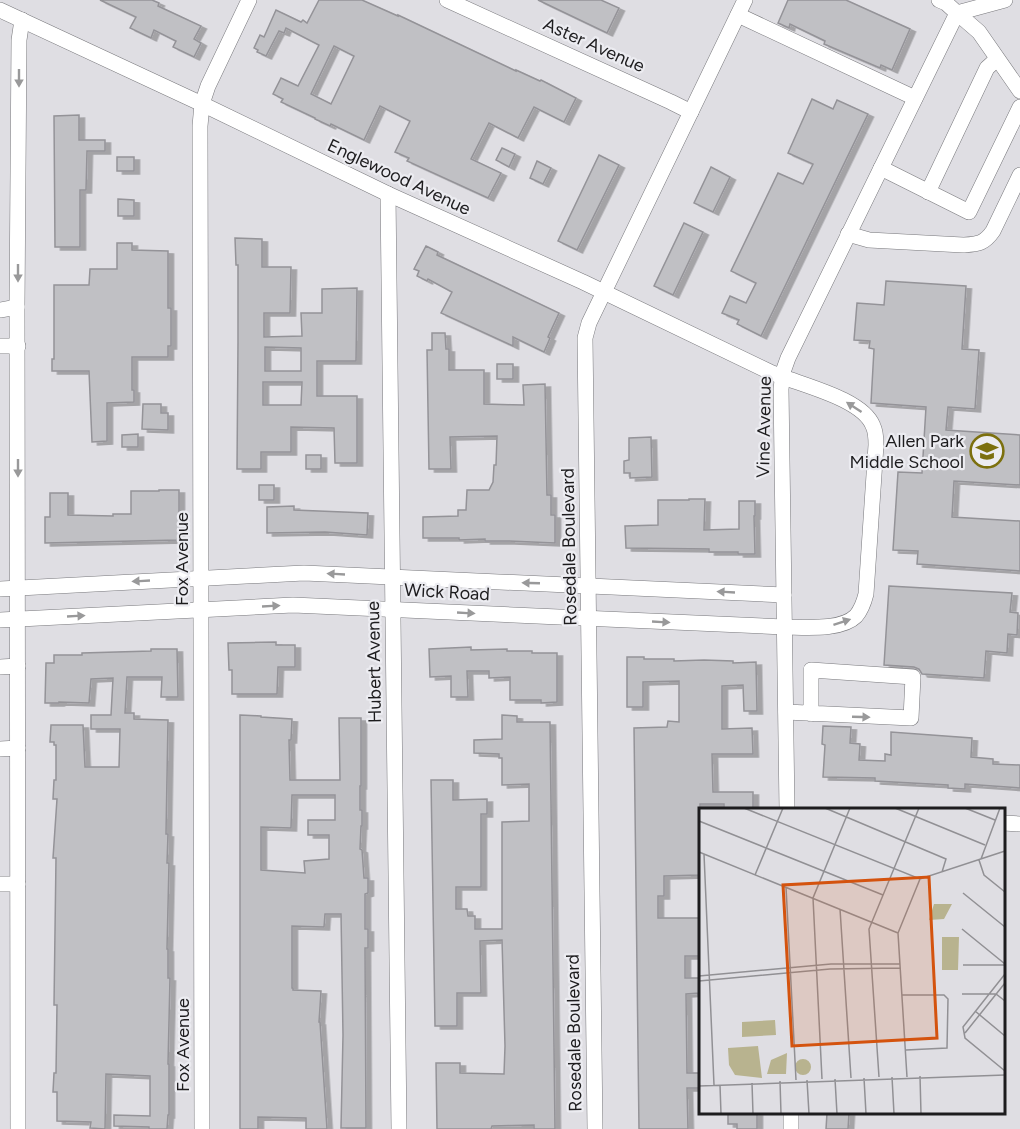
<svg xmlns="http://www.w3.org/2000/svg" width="1020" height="1129" font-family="Figtree,sans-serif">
	<defs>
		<filter id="shadow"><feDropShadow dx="5.5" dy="3" stdDeviation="0" flood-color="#0004"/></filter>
	</defs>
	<rect width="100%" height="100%" fill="#dfdee3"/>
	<g fill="#c0c0c4" stroke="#949398" stroke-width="1.5" fill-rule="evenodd" filter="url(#shadow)">
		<polygon points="100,0 152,0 159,3 158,6 201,26 194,39 201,43 194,57 173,47 176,41 154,30 151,38 130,28 136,17"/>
		<path d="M319 0H362L398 16V15L516 71V70L540 81 541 80 576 98 564 122 534 107 518 138 489 123 471 159 501 173 488 198 407 161 409 158 395 152 410 121 380 106 364 140 331 124 330 126 315 119V118L281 102 283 99 273 94 281 78 298 86 319 45 286 28 284 33 279 31 266 56 257 52 258 50 254 48 260 35 264 37 276 10 301 22 303 20 307 23ZM334 46 354 56 331 104 311 94Z"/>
		<polygon points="538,0 601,0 619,8 607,33"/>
		<polygon points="788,0 846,0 910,29 892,70 881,65 880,68 824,44 825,41 790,24 789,28 778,23"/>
		<polygon points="812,99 833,109 837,100 868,114 761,336 737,324 739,320 722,313 730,296 746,303 756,283 731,271 778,173 803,184 813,164 788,153"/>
		<polygon points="79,115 79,140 105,140 105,151 87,151 86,190 80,190 80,247 55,247 54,116"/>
		<polygon points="502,148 515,154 509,167 496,160"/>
		<polygon points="599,155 619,165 577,250 558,241"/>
		<rect x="117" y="157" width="17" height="14"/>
		<polygon points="537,161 551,168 543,184 530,178"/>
		<polygon points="711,167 730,177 713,212 694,203"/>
		<polygon points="118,199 134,200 134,216 118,216"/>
		<polygon points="684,223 703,232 673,295 654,286"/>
		<path d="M235 238 262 239V267H291L290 313H264V337L302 336 301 313H322V289L357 288 356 361H317V396H357V463H335L334 428 291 427V452H261V469H237L238 342V265H236ZM265 347 301 348V371H265ZM263 382H302L301 405H263Z"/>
		<polygon points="117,243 132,243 132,250 168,251 168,308 171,308 171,346 168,346 168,357 132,357 132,390 134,390 134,402 107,403 107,441 92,442 89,371 52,371 52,359 54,359 54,285 89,285 90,269 117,269"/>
		<polygon points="426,246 438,252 437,255 559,313 548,337 550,338 544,352 513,337 513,346 441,313 452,292 428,279 427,281 417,276 419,271 414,269"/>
		<polygon points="886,281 966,286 962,349 979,350 975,409 948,407 946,430 1020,435 1020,485 954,481 952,517 1020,521 1020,571 917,564 918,551 893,550 898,472 922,473 926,407 871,403 874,349 869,348 870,341 854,340 857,303 884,305"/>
		<polygon points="432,333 445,333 446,349 449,349 449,370 484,370 484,404 524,405 523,385 545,384 547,495 551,495 551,515 555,515 555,543 509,541 485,541 485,539 459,540 459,538 423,538 423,517 458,516 458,510 466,510 467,490 489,490 493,482 494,465 496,465 497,436 450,437 451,469 429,469 427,350 432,350"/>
		<rect x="497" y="364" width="16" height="15"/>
		<polygon points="143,404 161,404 161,413 168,413 168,430 142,429"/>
		<polygon points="138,434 138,447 122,447 122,435"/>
		<polygon points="651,437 652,477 630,478 630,473 624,473 624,461 629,460 629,438"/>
		<rect x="306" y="455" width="15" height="14"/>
		<rect x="259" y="485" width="15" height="15"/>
		<polygon points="159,490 179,490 179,540 45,543 45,517 50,517 50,493 68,493 68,515 113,516 113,514 131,514 131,491 159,491"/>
		<polygon points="689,499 705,499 704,530 739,529 739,501 755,501 755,516 754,516 755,554 738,554 738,552 709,552 709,549 626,548 625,526 658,525 658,500 689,500"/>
		<polygon points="294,506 294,510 368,513 367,535 325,532 267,533 267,507"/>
		<polygon points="889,586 1012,593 1010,612 1018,613 1017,635 1008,634 1007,653 986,651 984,678 922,674 919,669 914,667 884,665"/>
		<polygon points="276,642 276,645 295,645 295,667 278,667 277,694 232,694 232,670 229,670 228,643"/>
		<polygon points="471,647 471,650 507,649 507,651 532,651 532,653 557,653 557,702 541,703 541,700 510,700 510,677 489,678 489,671 467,671 468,697 451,697 451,676 430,677 429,649"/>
		<polygon points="151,649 177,649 178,697 161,697 162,677 127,677 125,713 134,713 134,719 168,720 166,834 168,834 167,863 169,863 167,949 168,949 168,978 170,978 168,1064 169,1064 169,1115 168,1115 167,1129 149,1129 149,1127 114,1126 114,1115 150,1116 150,1076 106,1074 105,1129 90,1128 91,1122 57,1121 57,1092 53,1092 54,1073 56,1073 57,1005 54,1005 56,858 53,858 57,799 53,799 54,780 56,780 56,745 54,745 54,742 50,742 51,725 83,725 85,767 119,767 120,729 91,729 91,715 111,715 113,678 91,679 89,703 59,702 59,703 45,703 46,663 54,663 54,655 82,655 82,653 151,651"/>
		<polygon points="627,657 644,657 644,659 674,659 674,661 704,660 733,661 733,663 756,662 757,711 744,711 743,685 722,686 722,729 752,728 753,754 712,754 713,792 753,792 753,810 724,809 724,804 700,804 700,875 664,876 664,896 658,896 658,918 700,918 700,956 685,956 685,978 700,978 700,993 686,994 687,1073 700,1073 700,1088 687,1088 688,1129 639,1129 634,728 667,727 668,721 679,722 679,681 643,682 643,707 627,707"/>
		<path d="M240 715 261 716V717L292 719 291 740H289L290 780H340L339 718H361V786H360V810H362V826H361L360 849 362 850 364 878H368V893L365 894V929H368V948H365L366 1128H341L343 1035 341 914H325L324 927 292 926V988H293V990L321 991 319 1022H320L327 1129H306V1118L258 1117V1129H240ZM292 795H335V820H308V835H329V859L304 861 305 873 261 870V827L291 828Z"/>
		<polygon points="502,715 517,716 517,722 550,722 555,1129 534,1129 534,1125 492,1126 491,1129 437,1129 436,1063 460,1063 460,1073 504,1074 505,1046 502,940 480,941 481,993 457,993 457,1026 435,1026 431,780 453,780 453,800 487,799 487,814 481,814 481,887 456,887 456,909 467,909 468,916 475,916 475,929 502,929 502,822 529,821 529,784 502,785 502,758 499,758 499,754 474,753 474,740 502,739"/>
		<polygon points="823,726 851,727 850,743 860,744 859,760 885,761 885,754 891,755 891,732 972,738 971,757 993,759 993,764 1020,765 1020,788 965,784 965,789 948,788 948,785 875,781 875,778 823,777 825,745 822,744"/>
		<polygon points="728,1113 757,1113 757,1129 737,1129 737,1124 728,1124"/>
		<polygon points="827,1113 849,1113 848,1129 826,1129"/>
	</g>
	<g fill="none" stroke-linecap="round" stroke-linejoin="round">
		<g stroke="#78787c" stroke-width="16">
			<g id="minor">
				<polyline points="447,0 671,102 691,112"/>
				<polyline points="939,0 946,3 957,13 1005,0"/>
				<path d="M0 10 202 104 388 194 583 282 768 371C795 384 862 397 873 426 876 432 876 439 876 445L866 594C864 602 861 610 856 616 841 631 804 627 784 627L293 605 0 620"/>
				<polyline points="738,15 915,98"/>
				<polyline points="881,168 969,212 1020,107"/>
				<polyline points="928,192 987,68 997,59"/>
				<polyline points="388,194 399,1129"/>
				<path d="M848 234 869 240 963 245C978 244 984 244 993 231L1020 175"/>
				<polyline points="0,310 17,307"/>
				<polyline points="0,346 18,346"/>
				<polyline points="0,589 304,573 784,595"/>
				<polyline points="0,667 18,666"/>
				<polyline points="786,712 911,718 913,677 811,670 811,714"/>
				<polyline points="0,749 18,748"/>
				<polyline points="787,810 781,389 783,372 788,358 957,13 979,32 1020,91"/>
				<polyline points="1004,823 1020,824"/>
				<polyline points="0,884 18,884"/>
				<polyline points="791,1112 791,1129"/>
				<polyline points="18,1129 17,307 19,40 22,20"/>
				<polyline points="202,1129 200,126 202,104 208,86 249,0"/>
				<polyline points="595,1129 585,338 589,323 745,0"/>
			</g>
		</g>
		<use href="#minor" stroke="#fff" stroke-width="15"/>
	</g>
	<defs><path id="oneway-solid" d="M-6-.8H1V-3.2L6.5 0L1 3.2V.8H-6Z" transform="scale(1.5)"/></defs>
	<g fill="#99999a">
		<use href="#oneway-solid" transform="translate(19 78) rotate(90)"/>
		<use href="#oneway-solid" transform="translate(18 273) rotate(90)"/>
		<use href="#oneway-solid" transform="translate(854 407) rotate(-147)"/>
		<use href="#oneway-solid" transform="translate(18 468) rotate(90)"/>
		<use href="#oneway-solid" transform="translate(336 574) rotate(-177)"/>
		<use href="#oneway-solid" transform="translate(141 581) rotate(177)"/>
		<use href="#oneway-solid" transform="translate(531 583) rotate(-178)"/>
		<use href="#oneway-solid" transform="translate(726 592) rotate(-177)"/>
		<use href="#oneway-solid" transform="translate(271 606) rotate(-3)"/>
		<use href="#oneway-solid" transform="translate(466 613) rotate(3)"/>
		<use href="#oneway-solid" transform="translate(76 616) rotate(-3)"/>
		<use href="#oneway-solid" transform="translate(661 622) rotate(3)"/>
		<use href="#oneway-solid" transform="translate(842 622) rotate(-18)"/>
		<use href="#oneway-solid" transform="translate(861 717) rotate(2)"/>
	</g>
	<defs>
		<g id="school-ring" transform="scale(1.725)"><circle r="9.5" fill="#ececf1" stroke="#7c700e" stroke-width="1.5"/><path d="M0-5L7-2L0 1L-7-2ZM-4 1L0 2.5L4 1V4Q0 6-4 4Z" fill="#7c700e"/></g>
	</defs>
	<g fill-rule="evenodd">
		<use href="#school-ring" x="987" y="451"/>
	</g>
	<g text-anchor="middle" stroke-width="4.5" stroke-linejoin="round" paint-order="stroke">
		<g font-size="18" fill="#1d1c1e" stroke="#ececf1">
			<text transform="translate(594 45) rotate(24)" y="6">Aster Avenue</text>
			<text transform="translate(399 177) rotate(25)" y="6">Englewood Avenue</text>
			<text transform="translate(764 427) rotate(-89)" y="6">Vine Avenue</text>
			<text transform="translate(569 547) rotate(-91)" y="6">Rosedale Boulevard</text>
			<text transform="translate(182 559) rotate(-90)" y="6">Fox Avenue</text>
			<text transform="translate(447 592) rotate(3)" y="6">Wick Road</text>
			<text transform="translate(374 662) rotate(-91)" y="6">Hubert Avenue</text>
			<text transform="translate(574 1033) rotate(-91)" y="6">Rosedale Boulevard</text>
			<text transform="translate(183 1045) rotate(-90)" y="6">Fox Avenue</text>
		</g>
		<g font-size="18" fill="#1d1c1e" stroke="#ececf1" text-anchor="end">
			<text x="964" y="447">Allen Park<tspan x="964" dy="21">Middle School</tspan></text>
		</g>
	</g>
	<g transform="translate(699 808)">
		<rect width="306" height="306" fill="#dfdee3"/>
		<path d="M235 96H253L245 111 230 112ZM243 129H260L259 162H243ZM76 212 77 227 43 229V214ZM59 238 63 270 36 267 30 257 29 240ZM88 245 87 266H68L72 252ZM96 259a8 8 0 1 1 16 0a8 8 0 1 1-16 0Z" fill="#b8b38f"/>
		<path fill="none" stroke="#919094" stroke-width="1.5" d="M45 0 221 71 306 43M126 0 247 51 243 64M196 0 286 37M266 0 296 12M0 13 184 87M0 44 199 125M5 46 15 277M282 51 301 0M280 52 285 67 306 84M56 67 84 0M87 79 97 272M264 85 306 119M141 101 152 270M263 121 306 156M264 157H306M306 166 264 219 266 230 306 263M0 168 132 156H201M0 173 131 161 201 160M263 186H297L306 193M203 187H245L249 191 248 240 207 242M276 203 306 228M266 225 306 175M221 268 222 306M180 269 170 121 220 0M193 269 195 306M208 269 199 125 221 71M165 270 167 306M123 271 114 90 151 0M136 271 138 306M108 272 110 306M81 273 82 306M53 275 54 306M21 277 22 306M0 278 306 267"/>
		<path fill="#d4530e" fill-opacity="0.15" stroke="#d4530e" stroke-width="3" d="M230 69 238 230 93 238 84 77Z"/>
		<rect width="306" height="306" fill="none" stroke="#1d1c1e" stroke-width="3"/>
	</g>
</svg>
